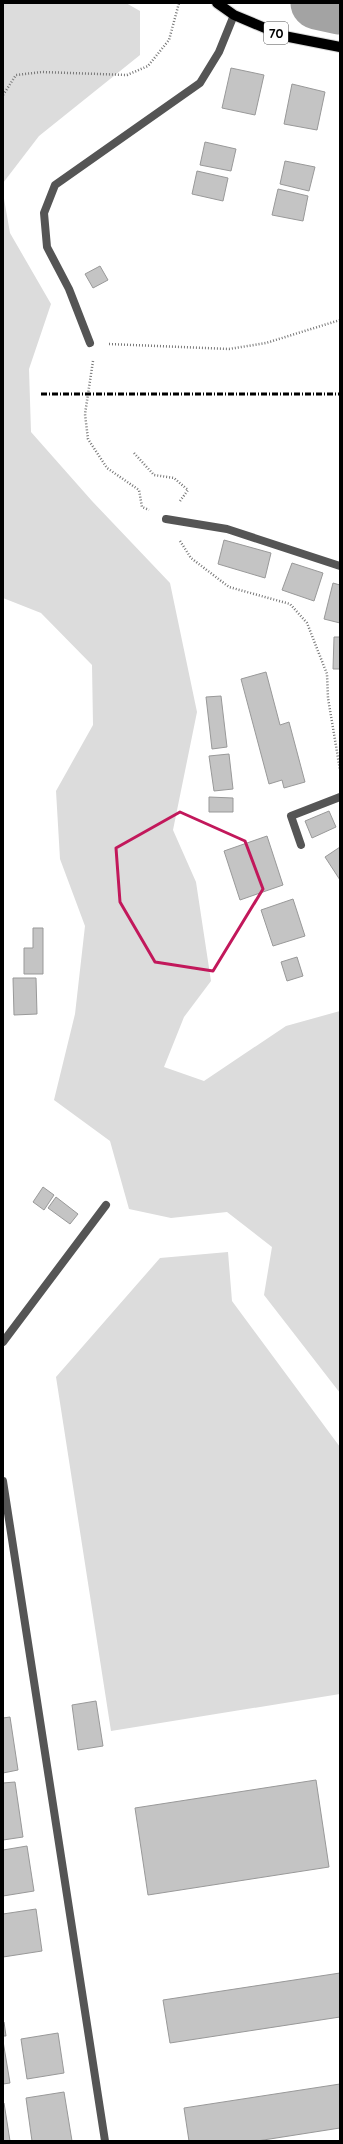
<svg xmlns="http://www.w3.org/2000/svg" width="343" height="2144" font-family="Quicksand,sans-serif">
	<rect width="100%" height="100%" fill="#fff"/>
	<g fill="#dcdcdc">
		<polygon points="3,3 126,3 140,11 140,55 39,136 3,183"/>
		<polygon points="3,193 10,233 51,304 29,369 31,432 92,501 170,583 197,712 173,830 196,882 211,981 184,1017 164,1067 204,1081 286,1026 340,1011 340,1393 264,1295 272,1247 227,1212 171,1218 129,1209 110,1141 54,1100 75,1014 85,926 60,859 56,791 93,725 92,665 41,613 3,598"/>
		<polygon points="228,1252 232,1301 340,1447 340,1694 111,1731 56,1377 160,1258"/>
	</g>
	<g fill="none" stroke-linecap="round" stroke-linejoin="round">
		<polyline stroke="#a3a3a3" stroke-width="53" points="317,3 340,8"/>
	</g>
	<g fill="#c4c4c4" stroke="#999">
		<polygon points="231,68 264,75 255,115 222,108"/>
		<polygon points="292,84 325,92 317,130 284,124"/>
		<polygon points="205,142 236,149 231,171 200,165"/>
		<polygon points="285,161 315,167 309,191 280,184"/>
		<polygon points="197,171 228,178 223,201 192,194"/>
		<polygon points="278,189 308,196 303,221 272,215"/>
		<polygon points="100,266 108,280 93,288 85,274"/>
		<polygon points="224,540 271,553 265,578 218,564"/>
		<polygon points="292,563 323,573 314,601 282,590"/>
		<polygon points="333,583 340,585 340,623 324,619"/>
		<polygon points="334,637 340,637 340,669 333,669"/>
		<polygon points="266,672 280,725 289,722 305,782 284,788 282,780 269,784 241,679"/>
		<polygon points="221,696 227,747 212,749 206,697"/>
		<polygon points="229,754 233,789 214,791 209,756"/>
		<polygon points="209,797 233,798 233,812 209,812"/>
		<polygon points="329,811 336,827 312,838 305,821"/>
		<polygon points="267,836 283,885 240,900 224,851"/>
		<polygon points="340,847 340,880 325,857"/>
		<polygon points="293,899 305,936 273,946 261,910"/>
		<polygon points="33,928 43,928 43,974 24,974 24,948 33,948"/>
		<polygon points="297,957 303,976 287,981 281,962"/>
		<polygon points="13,978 36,978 37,1014 14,1015"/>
		<polygon points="43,1187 54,1195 44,1210 33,1202"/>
		<polygon points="56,1197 78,1214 70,1224 48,1208"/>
		<polygon points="96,1701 103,1746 78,1750 72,1705"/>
		<polygon points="10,1717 18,1770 3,1773 3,1718"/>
		<polygon points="316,1780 329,1867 148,1895 135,1808"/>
		<polygon points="15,1782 23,1837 3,1840 3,1783"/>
		<polygon points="27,1846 34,1891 3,1896 3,1850"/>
		<polygon points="36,1909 42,1951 3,1957 3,1914"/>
		<polygon points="340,1973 340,2017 170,2043 163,2000"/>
		<polygon points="4,2022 6,2036 3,2036 3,2023"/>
		<polygon points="58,2033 64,2073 27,2079 21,2039"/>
		<polygon points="3,2041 10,2083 3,2084"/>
		<polygon points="340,2084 340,2128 257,2141 189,2141 184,2108"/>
		<polygon points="64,2092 72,2141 32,2141 26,2098"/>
		<polygon points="3,2103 4,2103 10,2141 3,2141"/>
	</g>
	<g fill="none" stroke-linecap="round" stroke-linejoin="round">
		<g stroke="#dbdbdb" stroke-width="12">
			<polyline id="primary" points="217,3 234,15 284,36 340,47"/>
		</g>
		<g stroke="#777" stroke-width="2.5" stroke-dasharray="1 2" stroke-linecap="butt">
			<polyline points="3,95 16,75 42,72 127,75 148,66 169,40 179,3"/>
			<polyline points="109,344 229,349 266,343 340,320"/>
			<polyline points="93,361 85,414 88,439 107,468 139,490 142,507 149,510"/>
			<polyline points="134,453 154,475 174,478 188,490 180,501"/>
			<polyline points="180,541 191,558 229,587 290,604 307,623 327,674 328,698 340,770"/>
		</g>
		<g stroke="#555" stroke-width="8">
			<polyline points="90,343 69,289 47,247 44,213 55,185 200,83 219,52 234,15"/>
			<polyline points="166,519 227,529 340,566"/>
			<polyline points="301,845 291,816 340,797"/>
			<polyline points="3,1342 106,1205"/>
			<polyline points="3,1481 105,2141"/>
		</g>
		<use href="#primary" stroke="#000" stroke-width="10"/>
		<polyline stroke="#000" stroke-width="3" stroke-dasharray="6 2 1 2" stroke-linecap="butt" points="41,394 340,394"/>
	</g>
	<path fill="none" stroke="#c2185b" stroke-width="3" stroke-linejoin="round" d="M180 812 245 841 263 889 213 971 155 962 120 902 116 848Z"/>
	<g text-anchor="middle" stroke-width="4" stroke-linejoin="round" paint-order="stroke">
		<rect fill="#fff" stroke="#4c4c4c" stroke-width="1" x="264" y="22" width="24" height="22" rx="3"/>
		<g font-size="13" font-weight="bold" fill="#000">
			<text x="276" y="38">70</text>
		</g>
	</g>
	<rect width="343" height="2144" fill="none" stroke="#000000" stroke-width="8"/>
</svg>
